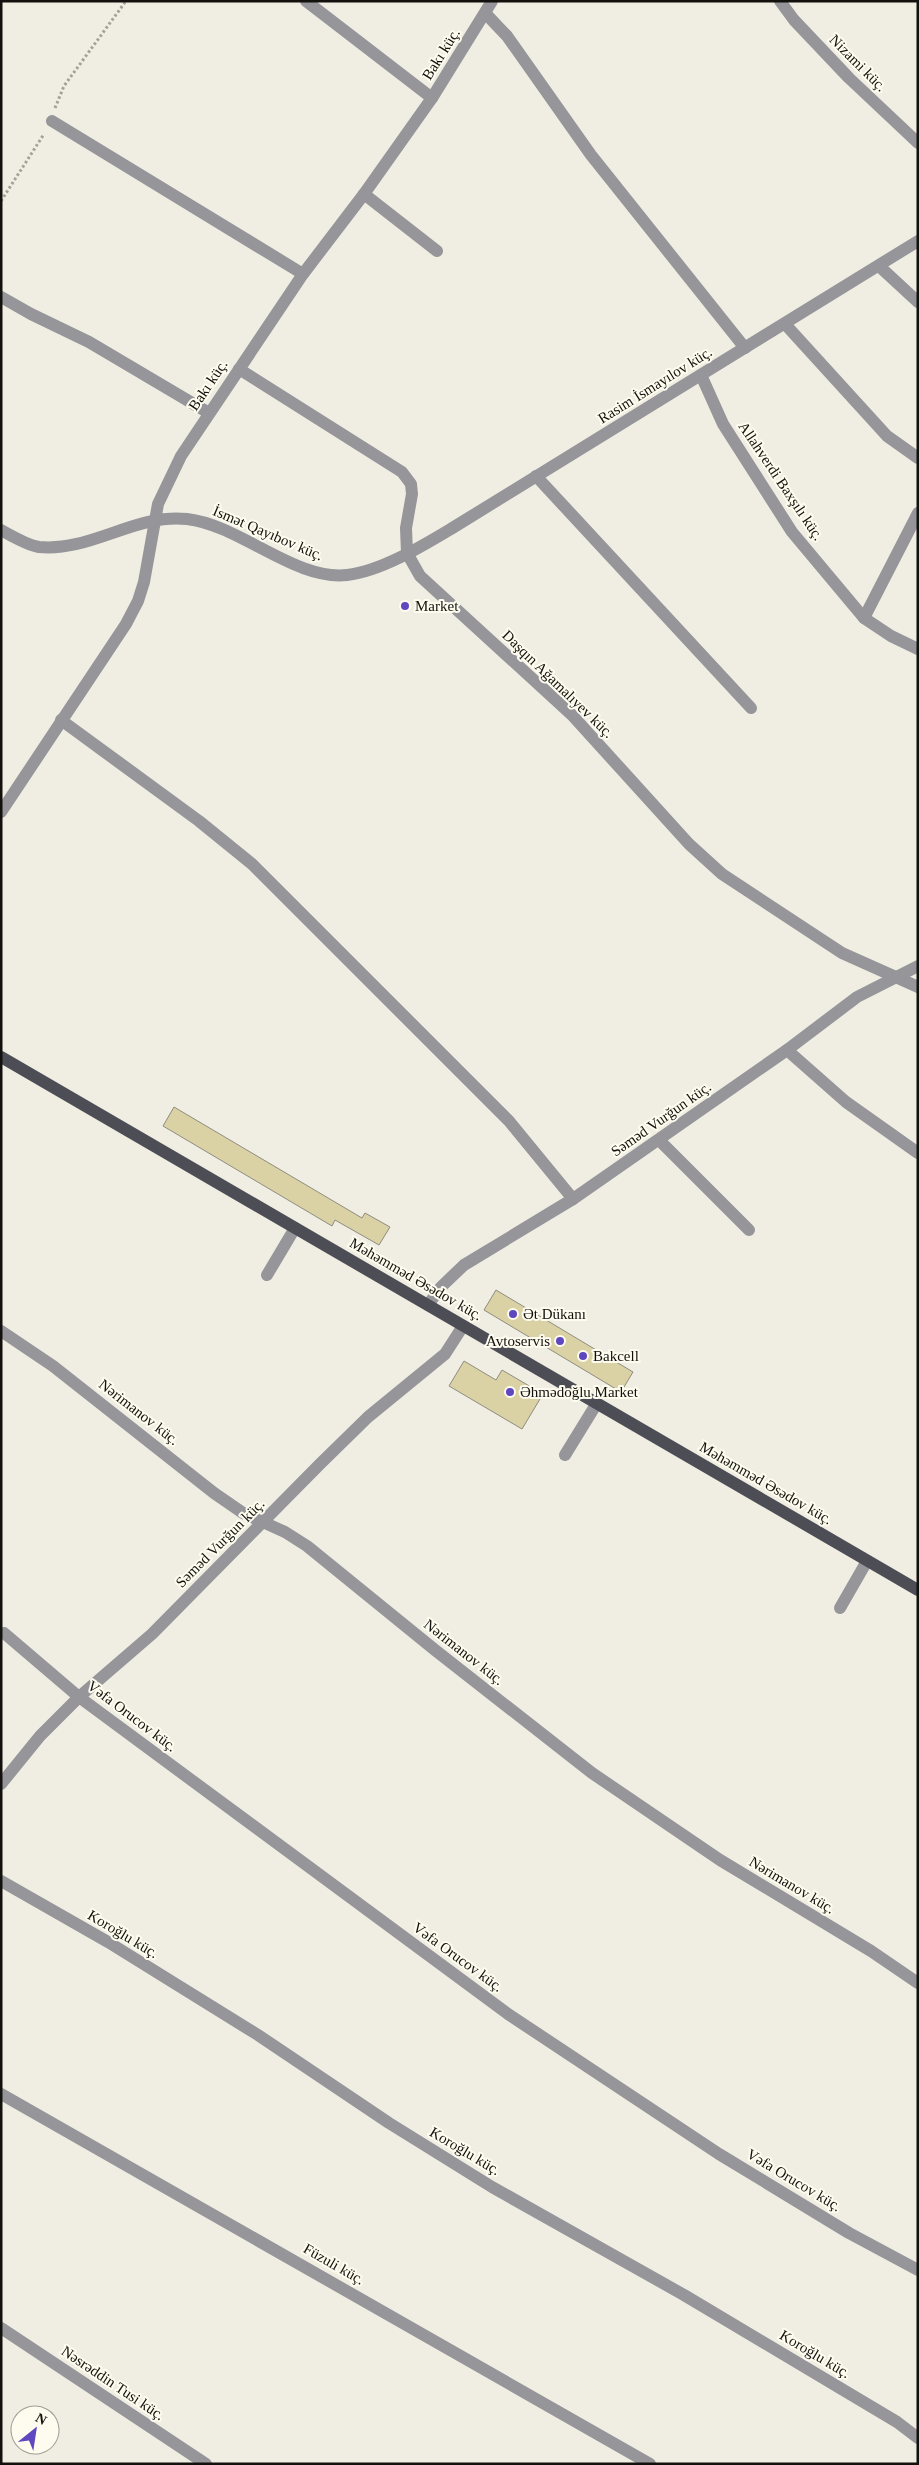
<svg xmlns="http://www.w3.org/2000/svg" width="919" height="2465" font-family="'Times New Roman',serif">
	<rect width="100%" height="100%" fill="#f0eee2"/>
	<g fill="#dad2a4" stroke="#8e8c81">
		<polygon points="174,1107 362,1218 365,1213 390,1227 379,1245 335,1220 332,1226 163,1126"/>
		<polygon points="496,1290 633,1372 621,1392 484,1310"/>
		<polygon points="464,1361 496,1380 502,1370 543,1394 522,1429 449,1386"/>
	</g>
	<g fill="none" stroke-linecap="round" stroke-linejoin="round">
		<g stroke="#a3a198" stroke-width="3" stroke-dasharray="2.5 2.5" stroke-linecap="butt">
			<polyline points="55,108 64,86 126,1"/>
			<polyline points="1,201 44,134"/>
		</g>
		<g stroke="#95959a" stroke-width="12">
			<polyline points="306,1 432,98"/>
			<polyline points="780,1 794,20 849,78 918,143"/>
			<polyline points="486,14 507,36 591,155 745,348"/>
			<polyline points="52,121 303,274"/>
			<polyline points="364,194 437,251"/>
			<polyline points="879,266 918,302"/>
			<polyline points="1,297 31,314 89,342 209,413"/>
			<polyline points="785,324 887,436 918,458"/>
			<polyline points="239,369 402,472 411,484 412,494 406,528 407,553 420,576 572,715 689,844 722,874 842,953 918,987"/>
			<polyline points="701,375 723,424 792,532 864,618 891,636 918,649"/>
			<polyline points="536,476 751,708"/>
			<path d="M1 530C12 536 27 545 39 547 91 552 136 513 187 519 240 525 295 581 347 575 382 571 424 545 454 527L918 241"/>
			<polyline points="864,618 918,513"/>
			<polyline points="61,720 199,821 252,864 509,1121 573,1199"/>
			<polyline points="1,812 126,624 138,601 144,582 158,504 181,456 303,274 364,194 432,98 492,1"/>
			<polyline points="787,1050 846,1102 918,1153"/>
			<polyline points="659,1140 749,1230"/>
			<polyline points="267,1275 295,1228"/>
			<polyline points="428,1305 441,1287 464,1265 573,1199 787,1050 857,997 918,966"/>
			<polyline points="1,1331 53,1366 214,1493 243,1513 285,1532 307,1546 435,1650 592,1773 720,1860 871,1951 918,1983"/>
			<polyline points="565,1455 597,1403"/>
			<polyline points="840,1608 867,1561"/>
			<polyline points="4,1633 79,1697 508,2014 719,2154 849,2233 918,2270"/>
			<polyline points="1,1784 40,1736 79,1697 152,1634 320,1464 368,1417 445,1354 463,1326"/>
			<polyline points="1,1881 108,1942 258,2035 389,2123 492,2187 684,2295 897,2422 918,2438"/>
			<polyline points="1,2094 650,2464"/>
			<polyline points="1,2328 206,2464"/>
		</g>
		<polyline stroke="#4d4d56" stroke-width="12" points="1,1057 918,1590"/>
	</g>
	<g fill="#5f47bf" stroke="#fefcef" stroke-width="2">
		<circle cx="405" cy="606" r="5"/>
		<circle cx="513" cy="1314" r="5"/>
		<circle cx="560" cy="1341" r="5"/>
		<circle cx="583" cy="1356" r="5"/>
		<circle cx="510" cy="1392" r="5"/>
	</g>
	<g text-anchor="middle" stroke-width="4" stroke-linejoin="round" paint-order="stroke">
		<g font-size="15" fill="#12110d" stroke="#fefcef">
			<text transform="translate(441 54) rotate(-58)" y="5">Bakı küç.</text>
			<text transform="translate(858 63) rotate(45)" y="5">Nizami küç.</text>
			<text transform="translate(208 385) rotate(-56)" y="5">Bakı küç.</text>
			<text transform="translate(655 385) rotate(-32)" y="5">Rasim İsmayılov küç.</text>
			<text transform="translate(781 481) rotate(56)" y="5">Allahverdi Baxşılı küç.</text>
			<text transform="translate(268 533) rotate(23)" y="5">İsmət Qayıbov küç.</text>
			<text transform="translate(558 684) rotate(44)" y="5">Daşqın Ağamalıyev küç.</text>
			<text transform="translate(661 1119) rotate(-35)" y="5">Səməd Vurğun küç.</text>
			<text transform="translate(416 1279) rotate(30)" y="5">Məhəmməd Əsədov küç.</text>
			<text transform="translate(139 1412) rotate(38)" y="5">Nərimanov küç.</text>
			<text transform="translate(766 1483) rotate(30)" y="5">Məhəmməd Əsədov küç.</text>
			<text transform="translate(220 1543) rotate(-45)" y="5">Səməd Vurğun küç.</text>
			<text transform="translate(464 1652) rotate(38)" y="5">Nərimanov küç.</text>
			<text transform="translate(132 1716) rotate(37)" y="5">Vəfa Orucov küç.</text>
			<text transform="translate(792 1885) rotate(31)" y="5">Nərimanov küç.</text>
			<text transform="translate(123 1934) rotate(31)" y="5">Koroğlu küç.</text>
			<text transform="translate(458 1957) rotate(36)" y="5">Vəfa Orucov küç.</text>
			<text transform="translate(465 2151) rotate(31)" y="5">Koroğlu küç.</text>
			<text transform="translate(794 2180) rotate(31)" y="5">Vəfa Orucov küç.</text>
			<text transform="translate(334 2264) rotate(30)" y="5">Füzuli küç.</text>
			<text transform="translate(815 2354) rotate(31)" y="5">Koroğlu küç.</text>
			<text transform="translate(113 2383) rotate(34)" y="5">Nəsrəddin Tusi küç.</text>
		</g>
		<g font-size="15" fill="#12110d" stroke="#fefcef" text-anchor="start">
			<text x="415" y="611">Market</text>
			<text x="523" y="1319">Ət Dükanı</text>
			<text x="550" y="1346" text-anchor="end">Avtoservis</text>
			<text x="593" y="1361">Bakcell</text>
			<text x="520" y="1397">Əhmədoğlu Market</text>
		</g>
	</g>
	<rect width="919" height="2465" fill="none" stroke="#12110d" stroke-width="5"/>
	<g transform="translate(35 2430) rotate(30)"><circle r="24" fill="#fefcef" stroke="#a09e95"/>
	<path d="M0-4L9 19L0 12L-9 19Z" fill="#5f47bf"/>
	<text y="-8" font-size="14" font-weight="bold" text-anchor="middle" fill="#12110d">N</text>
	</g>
</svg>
